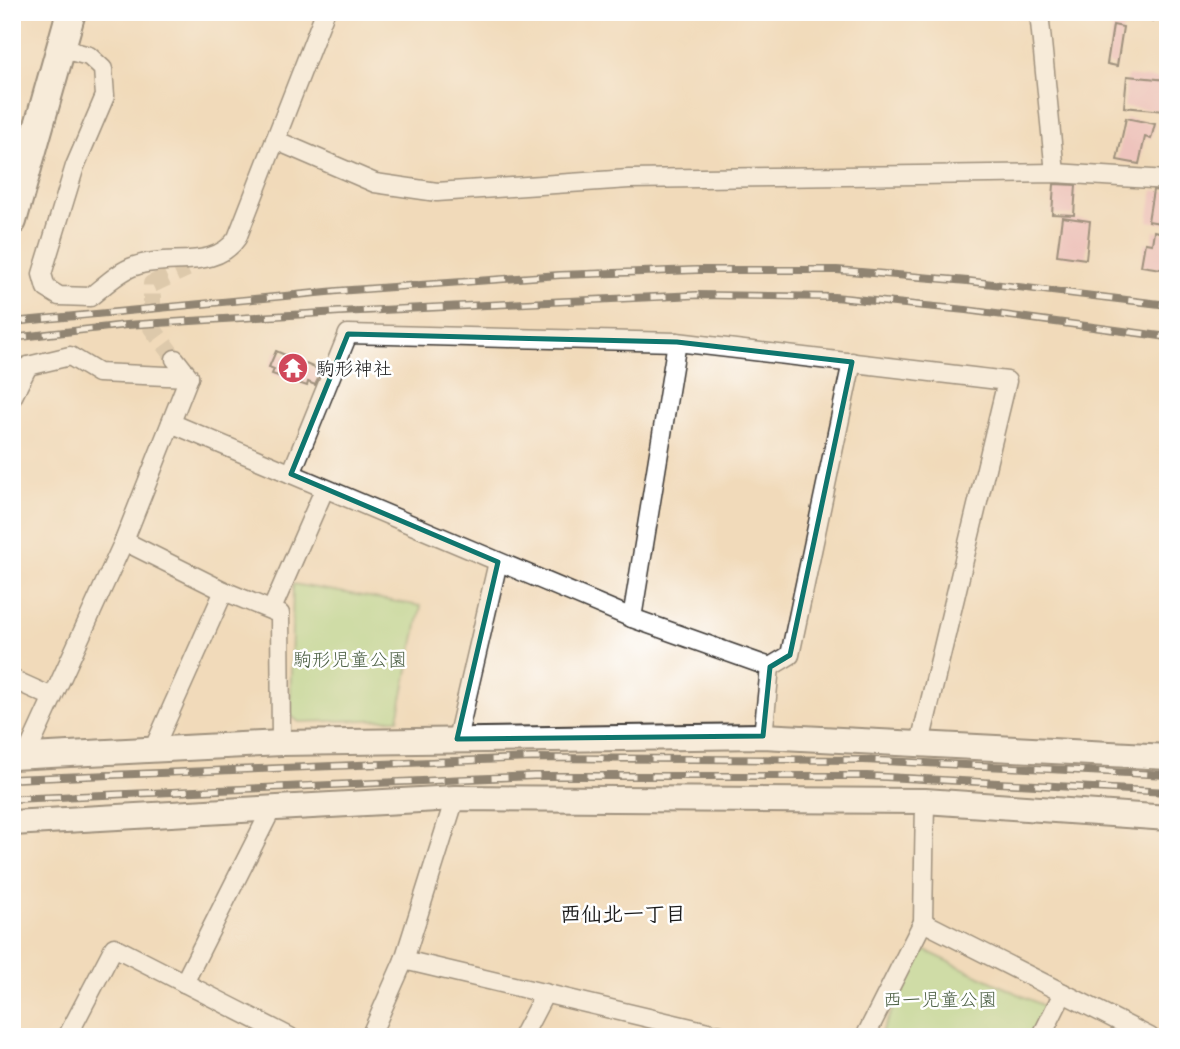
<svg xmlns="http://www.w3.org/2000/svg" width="1180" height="1049" font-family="'Balsamiq Sans','Klee One',sans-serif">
	<rect width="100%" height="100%" fill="#fff"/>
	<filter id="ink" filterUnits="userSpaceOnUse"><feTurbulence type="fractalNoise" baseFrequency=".0143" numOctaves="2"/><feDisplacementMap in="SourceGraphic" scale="14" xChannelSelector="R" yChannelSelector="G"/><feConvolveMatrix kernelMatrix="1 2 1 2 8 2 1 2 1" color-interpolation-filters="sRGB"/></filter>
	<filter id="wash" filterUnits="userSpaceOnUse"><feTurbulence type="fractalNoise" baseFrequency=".00686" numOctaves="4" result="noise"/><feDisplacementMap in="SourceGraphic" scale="28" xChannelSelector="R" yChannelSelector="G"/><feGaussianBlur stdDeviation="1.57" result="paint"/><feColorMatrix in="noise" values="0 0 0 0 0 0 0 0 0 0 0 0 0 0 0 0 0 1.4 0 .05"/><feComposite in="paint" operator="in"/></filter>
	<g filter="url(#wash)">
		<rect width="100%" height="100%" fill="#f1daba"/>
		<g fill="#a6dd8e" stroke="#617c55" stroke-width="2">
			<polygon points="293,584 421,606 398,719 299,722 290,715"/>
			<polygon points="922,949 1046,1007 1031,1037 879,1037"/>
		</g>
		<g id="blocks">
			<g fill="#eba7c0">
				<polygon points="1132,12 1156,12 1153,21 1131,15"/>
				<polygon points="1113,25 1123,27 1117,66 1107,64"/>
				<polygon points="1127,76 1167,80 1164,111 1124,107"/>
				<polygon points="1126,118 1155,124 1151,139 1145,137 1139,164 1117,160"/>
				<polygon points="1054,184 1076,185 1074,215 1052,214"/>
				<polygon points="1153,190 1168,192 1166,224 1148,221"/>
				<polygon points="1062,217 1090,221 1086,259 1057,255"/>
				<polygon points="1154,231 1168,234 1168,270 1141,266 1145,243 1152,244"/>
				<polygon points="276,351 322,371 315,385 308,382 307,386 272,374 274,369 269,367"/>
			</g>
		</g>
	</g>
	<g filter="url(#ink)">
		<use href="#blocks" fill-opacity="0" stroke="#3c3834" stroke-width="2"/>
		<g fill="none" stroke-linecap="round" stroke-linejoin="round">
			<polyline stroke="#c6b49a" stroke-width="18" stroke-dasharray="18 9" stroke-linecap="butt" points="175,359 152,328 152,284 187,268"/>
			<g stroke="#3c3834" stroke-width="21">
				<g id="street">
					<polyline points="1039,12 1055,173"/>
					<path d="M59 48 89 56 103 69 105 96 75 166 42 274 46 288 59 296 90 297C103 287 119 271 135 266 169 254 215 271 237 238L325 12"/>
					<polyline points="275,140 375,183 437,192 629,179 1055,173 1168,180"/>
					<polyline points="175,359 189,377"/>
					<polyline points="12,398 28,366 70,356 98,373 189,377"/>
					<polyline points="171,423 632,618 770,667 763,736"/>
					<polyline points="291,474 348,334 677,342 1007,381 920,743"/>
					<polyline points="124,541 224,591 280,614 281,743"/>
					<polyline points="272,609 324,490"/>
					<polyline points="632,618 677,342"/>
					<polyline points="770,667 790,655 852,362"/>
					<polyline points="12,679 52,697"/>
					<polyline points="457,739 498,562"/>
					<polyline points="153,750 224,591"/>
					<polyline points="26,756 124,541 189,377"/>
					<polyline points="455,798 404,960 729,1037"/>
					<polyline points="925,801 923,922 1150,1037"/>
					<polyline points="184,983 272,808"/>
					<polyline points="67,1037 114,947 290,1037"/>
					<polyline points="370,1037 404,960"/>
					<polyline points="522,1037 545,993"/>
					<polyline points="865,1037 923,922"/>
					<polyline points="1041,1037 1063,993"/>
				</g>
			</g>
			<g stroke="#3c3834" stroke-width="28">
				<g id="secondary">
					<polyline points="12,757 281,743 763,736 1168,757"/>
					<polyline points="12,823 455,798 925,801 1168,818"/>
				</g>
			</g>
			<g stroke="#3c3834" stroke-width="32">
				<polyline id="primary" points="12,221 71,12"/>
			</g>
			<use href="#street" stroke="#fff" stroke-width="18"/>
			<use href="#secondary" stroke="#fff" stroke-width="24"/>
			<use href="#primary" stroke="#fff" stroke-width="28"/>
			<g stroke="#1c1c1c" stroke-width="8">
				<g id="rail">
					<polyline points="12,322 337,291 560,275 696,270 837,270 968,281 1168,305"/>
					<polyline points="12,338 126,325 339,312 697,295 834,297 966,310 1168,337"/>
					<polyline points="12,779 532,758 864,760 1168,775"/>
					<polyline points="12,799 534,776 867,776 1168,792"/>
				</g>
			</g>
			<use href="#rail" stroke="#fff" stroke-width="5" stroke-dasharray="16" stroke-linecap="butt"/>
		</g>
	</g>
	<path d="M0 0H1180V1049H0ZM348 334 677 342 852 362 790 655 770 667 763 736 457 739 498 562 291 474Z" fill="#f1daba" fill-opacity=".55" fill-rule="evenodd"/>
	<path fill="none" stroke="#0f766e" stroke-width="5" stroke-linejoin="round" d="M348 334 677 342 852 362 790 655 770 667 763 736 457 739 498 562 291 474Z"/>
	<defs>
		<g id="temple-disc" transform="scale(1.575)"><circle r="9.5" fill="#d1495b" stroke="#fff"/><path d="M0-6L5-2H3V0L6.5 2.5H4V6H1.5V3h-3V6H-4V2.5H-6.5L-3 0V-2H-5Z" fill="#fff"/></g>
	</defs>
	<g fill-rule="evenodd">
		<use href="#temple-disc" x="293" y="368"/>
	</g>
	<g text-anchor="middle" stroke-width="5" stroke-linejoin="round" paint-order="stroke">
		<g font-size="19" fill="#1c1c1c" stroke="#fff" text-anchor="start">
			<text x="316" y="375">駒形神社</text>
		</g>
		<g font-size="19" fill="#4c6044" stroke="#fff">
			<text x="350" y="666">駒形児童公園</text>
			<text x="940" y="1006">西一児童公園</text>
		</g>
		<g font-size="21" font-weight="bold" fill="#1c1c1c" stroke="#fff">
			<text x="623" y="921">西仙北一丁目</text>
		</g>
	</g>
	<rect width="1180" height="1049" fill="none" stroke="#fff" stroke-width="42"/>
</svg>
